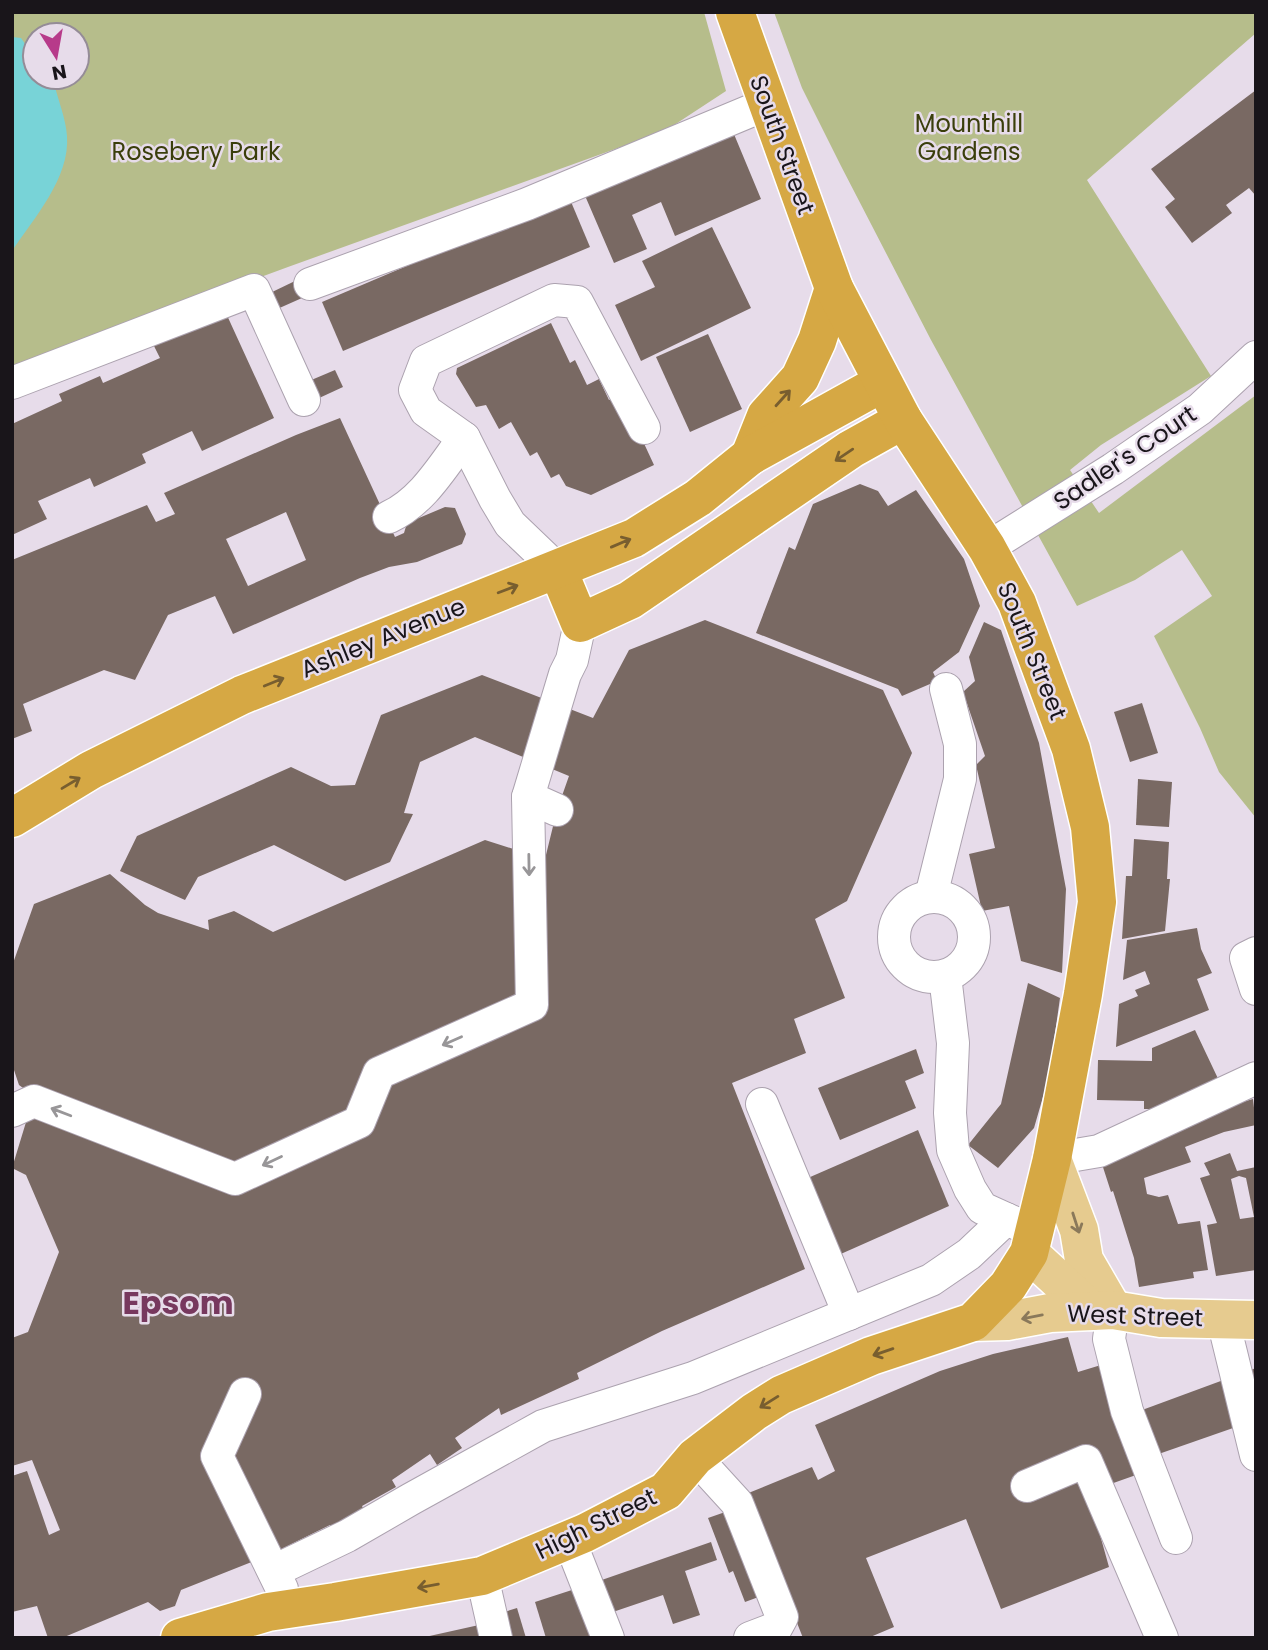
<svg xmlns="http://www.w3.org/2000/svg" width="1268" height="1650" font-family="Poppins,sans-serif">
	<rect width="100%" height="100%" fill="#e7dcea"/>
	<g fill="#b6bd8b" fill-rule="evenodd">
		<path d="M12 12H704L726 91 665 131 288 267 12 369ZM35 35H77V77H35Z"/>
		<polygon points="774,12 1256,12 1256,33 1087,180 1211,376 1101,445 1070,470 1099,513 1256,395 1256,818 1219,772 1200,728 1154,636 1212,596 1182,550 1135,580 1077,606 931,340 841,166 802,88"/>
	</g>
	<path fill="#78d3d7" d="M12 37 21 38 35 58V77H49L54 83C58 100 66 119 67 136 70 178 34 218 12 251Z"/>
	<g fill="#796963" fill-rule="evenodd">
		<polygon points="1256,90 1256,196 1249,188 1226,205 1232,213 1192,243 1165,207 1175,199 1151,169"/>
		<polygon points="731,127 761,199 675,236 661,202 632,215 647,249 614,263 583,191"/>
		<polygon points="569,197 590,247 343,351 322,302"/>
		<polygon points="712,227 751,308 641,361 615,305 655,287 642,261"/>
		<polygon points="295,281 302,298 275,310 268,294"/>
		<polygon points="225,311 274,418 202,451 192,431 142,454 146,463 94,487 90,478 38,501 47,519 12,535 12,424 62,401 59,394 100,376 103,383 160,358 153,344"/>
		<polygon points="551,323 570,363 575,360 587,385 599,379 609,400 621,394 654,465 591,495 566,486 559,474 551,478 537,452 530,456 511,422 499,429 486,405 476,407 456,374 457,368"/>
		<polygon points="708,334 742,409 690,432 656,357"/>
		<polygon points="335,370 343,387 317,399 309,381"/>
		<path d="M340 418 395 537 404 533 407 523 445 507 455 508 466 534 462 544 417 562 389 567 360 578 233 634 215 596 168 615 135 680 104 670 23 704 32 731 12 739V560L147 505 156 522 175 514 164 493 296 435ZM286 512 306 560 248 586 226 539Z"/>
		<polygon points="860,484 878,491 888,506 916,490 964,559 980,606 959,652 933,672 937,681 902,696 898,689 756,633 789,547 795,550 813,504"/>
		<polygon points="705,620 883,690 912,753 847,901 815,919 845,998 794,1019 806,1053 732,1083 805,1269 662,1331 577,1373 579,1379 501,1415 499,1408 455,1438 462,1448 437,1465 430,1454 392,1480 396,1487 362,1506 364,1510 332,1529 330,1525 269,1555 181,1590 175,1606 160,1611 148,1602 62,1638 48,1638 37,1606 12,1612 12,1476 27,1471 49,1535 60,1530 32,1460 12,1466 12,1338 28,1332 59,1252 26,1175 12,1168 34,1096 19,1085 12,1064 12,966 34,904 110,874 145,905 158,913 209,930 208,920 234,911 273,932 485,840 545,859 557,810 569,776 475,737 420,762 404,813 413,814 390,862 345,881 274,845 198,877 185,900 120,871 137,836 291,767 331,786 355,785 381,715 482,675 593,718 629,650"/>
		<polygon points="984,622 1001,630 1039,743 1066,889 1062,973 1021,961 1009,906 982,911 969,854 995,848 976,765 985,756 963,692 975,681 969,657"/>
		<polygon points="1142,703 1158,753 1130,762 1114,712"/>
		<polygon points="1138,779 1172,782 1169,827 1136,825"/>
		<polygon points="1134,839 1169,842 1167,879 1170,879 1165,931 1122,939 1126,876 1132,876"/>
		<polygon points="1197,928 1201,949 1212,973 1197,979 1209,1010 1116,1047 1119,1004 1138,996 1135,990 1150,984 1145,971 1123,980 1127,940"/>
		<polygon points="1028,983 1060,998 1049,1076 1034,1128 998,1168 968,1145 1001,1104"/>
		<polygon points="1195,1030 1222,1087 1172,1109 1144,1109 1144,1101 1097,1100 1098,1060 1152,1061 1152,1048"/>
		<polygon points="916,1049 924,1073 905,1081 916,1108 840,1140 818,1088"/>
		<polygon points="1253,1099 1256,1125 1224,1132 1185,1147 1191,1162 1144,1178 1147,1194 1159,1197 1168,1195 1178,1224 1200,1221 1208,1270 1193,1272 1194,1278 1139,1287 1134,1258 1113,1191 1111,1192 1101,1161 1232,1105"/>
		<polygon points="918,1130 949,1206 834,1257 801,1181"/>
		<path d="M1230 1153 1237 1171 1256 1167V1270L1216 1276 1207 1225 1217 1223 1200 1178 1210 1175 1204 1163ZM1239 1176 1246 1178 1254 1217 1240 1219 1231 1179Z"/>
		<polygon points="1068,1337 1078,1372 1101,1365 1136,1475 1088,1492 1109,1567 1001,1609 966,1519 866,1558 894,1627 868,1638 803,1638 746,1494 812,1467 818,1480 835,1471 815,1425 940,1371 993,1354"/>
		<polygon points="1256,1368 1256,1420 1150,1457 1134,1413"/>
		<polygon points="731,1510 764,1595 745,1602 733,1571 729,1573 708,1518"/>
		<polygon points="711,1542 717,1560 685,1571 700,1615 673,1624 663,1595 607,1614 596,1582"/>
		<polygon points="575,1589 592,1638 546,1638 535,1602"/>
		<polygon points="517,1608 526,1638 501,1638 495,1615"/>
		<polygon points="479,1625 482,1638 425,1638 425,1637"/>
	</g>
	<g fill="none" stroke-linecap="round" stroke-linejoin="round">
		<g stroke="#aca2af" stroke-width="34">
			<g id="minor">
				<polyline points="310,284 527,204 767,104"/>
				<polyline points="12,383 254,290 304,400"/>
				<path d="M389 517C423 501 442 467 464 438"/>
				<polyline points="987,548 1113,469 1200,409 1256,357"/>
				<polyline points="558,570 510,524 495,499 464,438 426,411 415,390 426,361 554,300 577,302 644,428"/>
				<polyline points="557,810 528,797 565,674 572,660 580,623"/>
				<polyline points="931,896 960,779 960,744 946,689"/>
				<circle cx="934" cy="937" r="40"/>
				<polyline points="1256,953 1246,958 1256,989"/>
				<polyline points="945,976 953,1043 950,1113 953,1150 970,1189 982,1208 1024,1227"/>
				<polyline points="762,1104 849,1314"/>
				<polyline points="12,1111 34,1101 235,1179 359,1122 379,1073 532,1005 528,797"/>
				<polyline points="1052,1159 1099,1151 1256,1078"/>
				<polyline points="1113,1310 1109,1339 1127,1411 1176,1538"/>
				<polyline points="1223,1320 1256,1455"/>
				<polyline points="245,1394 217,1456 282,1589"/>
				<polyline points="695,1457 737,1503 782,1617 776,1628 750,1638"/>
				<polyline points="1027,1486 1086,1461 1162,1638"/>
				<polyline points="569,1539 608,1638"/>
				<polyline points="274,1571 347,1536 411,1499 543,1426 693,1378 931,1280 969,1254 1006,1219"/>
				<polyline points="482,1576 496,1638"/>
			</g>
		</g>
		<g stroke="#fff" stroke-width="41">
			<g id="major">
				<polyline points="1052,1159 1079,1230 1084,1260 1113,1310"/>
				<polyline points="1029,1253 1092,1311"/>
				<polyline points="973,1322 1007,1321 1050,1313 1113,1310 1161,1318 1256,1320"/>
			</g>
		</g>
		<g stroke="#fff" stroke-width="41">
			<g id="highway">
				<polyline points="750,456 766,416 800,378 817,341 834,288"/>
				<polyline points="558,570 580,623 630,600 851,449 903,420"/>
				<polyline points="12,818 91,770 242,695 634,538 698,498 750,456 882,383"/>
				<polyline points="180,1638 268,1612 335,1602 482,1576 585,1533 666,1491 695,1457 754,1412 781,1395 871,1356 973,1322 1008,1286 1029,1253 1052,1159 1083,994 1097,902 1090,827 1071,749 1017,603 987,548 903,420 834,288 735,12"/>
			</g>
		</g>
		<use href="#minor" stroke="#fff" stroke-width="32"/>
		<use href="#major" stroke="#e6cb8f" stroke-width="38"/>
		<use href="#highway" stroke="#d6a844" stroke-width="38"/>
	</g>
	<defs><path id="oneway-shaft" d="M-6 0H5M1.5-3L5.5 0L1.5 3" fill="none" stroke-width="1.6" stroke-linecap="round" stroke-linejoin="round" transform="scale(1.75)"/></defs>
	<g stroke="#785e2f">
		<use href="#oneway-shaft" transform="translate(783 398) rotate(-48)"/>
		<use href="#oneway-shaft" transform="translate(844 455) rotate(146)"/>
		<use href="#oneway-shaft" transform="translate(621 543) rotate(-23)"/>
		<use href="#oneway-shaft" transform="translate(508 589) rotate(-21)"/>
		<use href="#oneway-shaft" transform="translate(274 682) rotate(-22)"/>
		<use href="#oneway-shaft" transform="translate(71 783) rotate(-31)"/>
		<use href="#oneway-shaft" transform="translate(883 1352) rotate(161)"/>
		<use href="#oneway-shaft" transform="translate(769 1402) rotate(148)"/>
		<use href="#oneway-shaft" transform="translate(428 1586) rotate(170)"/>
	</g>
	<g stroke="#989698">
		<use href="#oneway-shaft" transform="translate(529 865) rotate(89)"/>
		<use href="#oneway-shaft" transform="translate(452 1041) rotate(156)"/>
		<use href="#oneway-shaft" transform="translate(61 1112) rotate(-159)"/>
		<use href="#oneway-shaft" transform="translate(272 1161) rotate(155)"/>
	</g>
	<g stroke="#8a795a">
		<use href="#oneway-shaft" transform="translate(1076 1223) rotate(72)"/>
		<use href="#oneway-shaft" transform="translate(1032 1317) rotate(169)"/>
	</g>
	<g text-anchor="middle" stroke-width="5" stroke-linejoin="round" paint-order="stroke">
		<g font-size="24" fill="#3a3e0b" stroke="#e7dcea">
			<text x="969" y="132">Mounthill<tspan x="969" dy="28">Gardens</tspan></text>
			<text x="196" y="160">Rosebery Park</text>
		</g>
		<g font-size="24" fill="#19151a" stroke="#e7dcea">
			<text transform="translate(782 145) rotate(70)" y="8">South Street</text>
			<text transform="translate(1125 458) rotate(-34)" y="8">Sadler's Court</text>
			<text transform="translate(383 638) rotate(-22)" y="8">Ashley Avenue</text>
			<text transform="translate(1032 651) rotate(68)" y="8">South Street</text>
			<text transform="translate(1135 1316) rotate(2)" y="8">West Street</text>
			<text transform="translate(596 1524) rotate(-26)" y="8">High Street</text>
		</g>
		<g font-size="32" font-weight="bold" fill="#77385e" stroke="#e7dcea">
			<text x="178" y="1314">Epsom</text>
		</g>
	</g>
	<rect width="1268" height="1650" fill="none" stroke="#19151a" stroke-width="28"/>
	<g transform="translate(56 56) rotate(169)"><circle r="33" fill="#e7dcea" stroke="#958c97" stroke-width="2"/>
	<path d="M0-5L12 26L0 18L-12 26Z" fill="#b73a8a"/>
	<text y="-10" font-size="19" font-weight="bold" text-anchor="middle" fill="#19151a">N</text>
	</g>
</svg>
